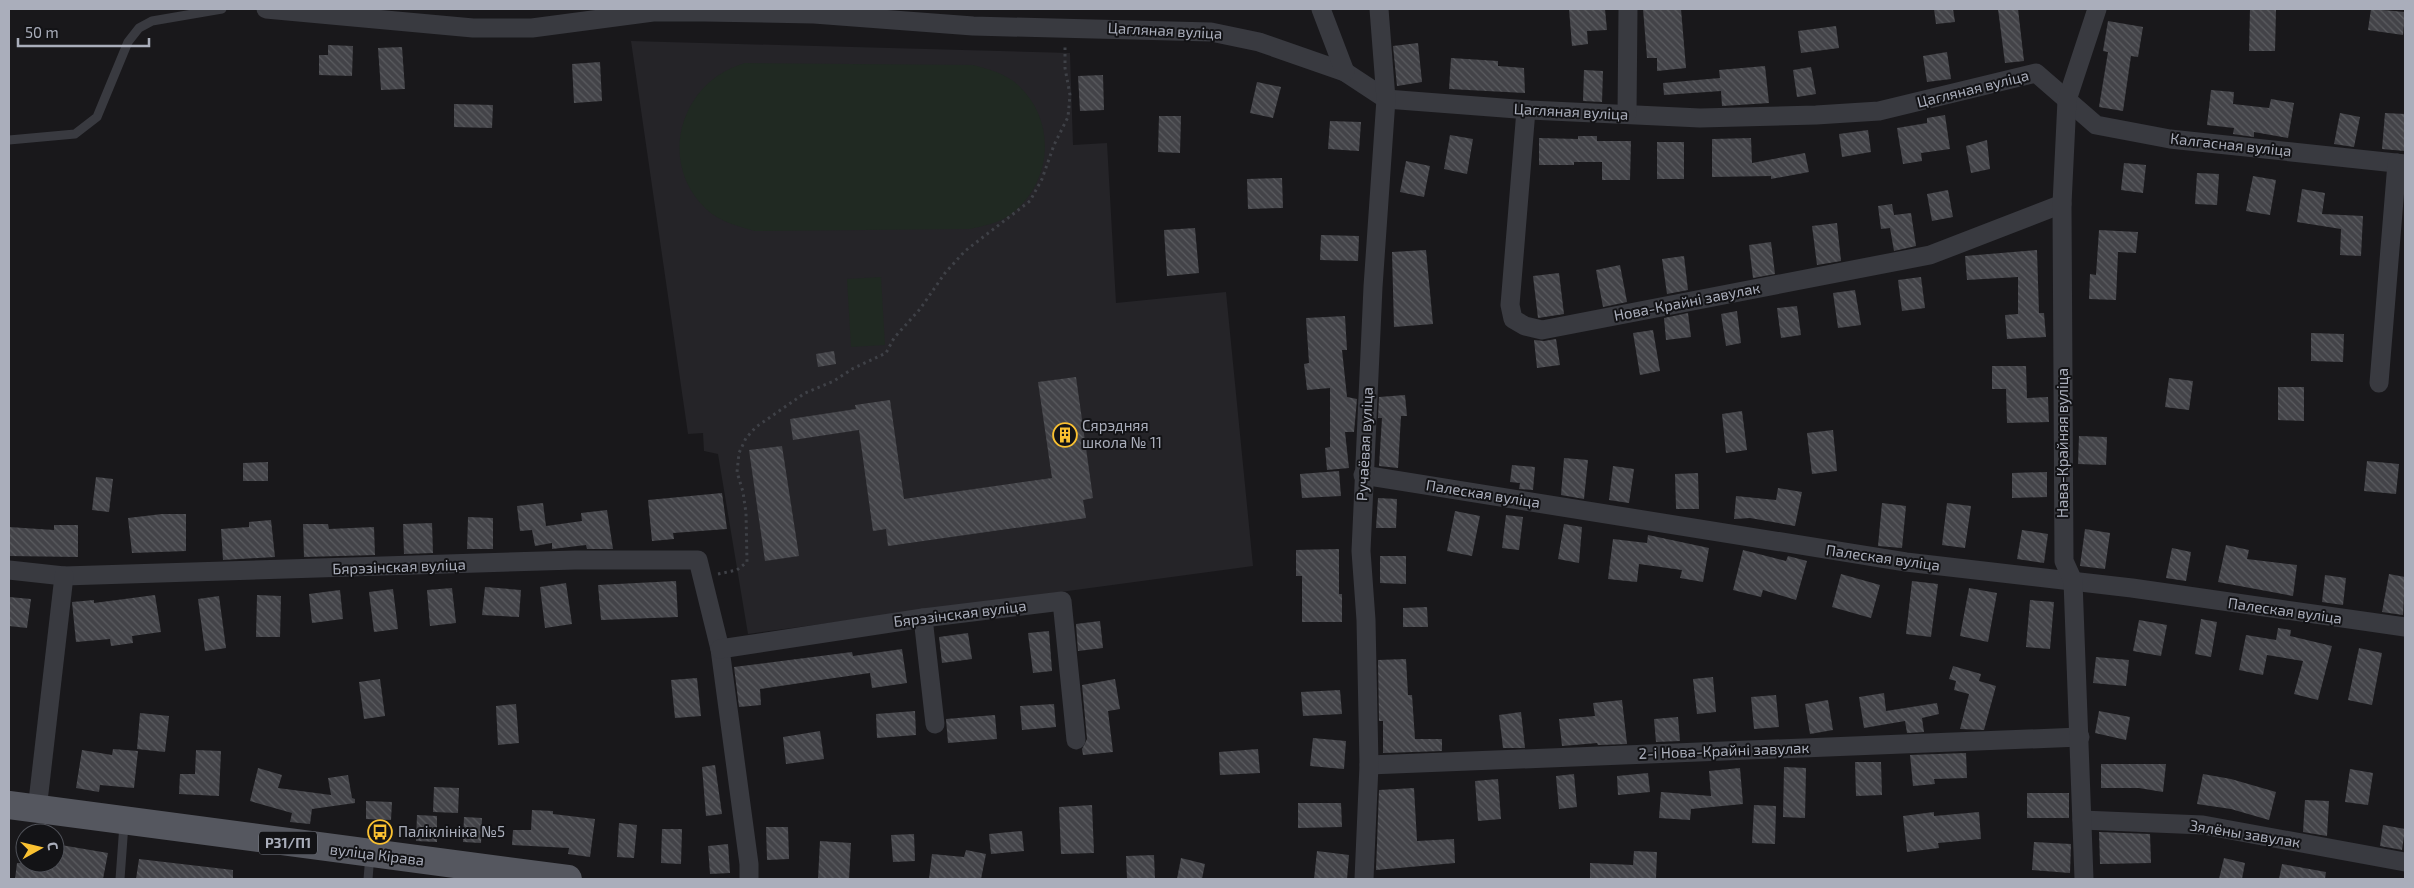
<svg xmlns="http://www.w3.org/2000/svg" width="2414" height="888" font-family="'Exo 2',sans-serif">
	<defs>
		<pattern id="building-back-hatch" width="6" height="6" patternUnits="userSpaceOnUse" patternTransform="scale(1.25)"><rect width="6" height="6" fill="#434348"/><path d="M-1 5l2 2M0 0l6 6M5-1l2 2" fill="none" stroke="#5b5c60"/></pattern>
	</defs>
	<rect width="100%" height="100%" fill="#19181b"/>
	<polygon fill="#252428" points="631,41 1070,53 1073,145 1107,143 1116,303 1226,292 1253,566 748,634 718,454 704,451 703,433 688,434"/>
	<g fill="#202922">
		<path d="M745 63 973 65C988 69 1005 73 1018 85 1057 121 1053 183 1010 215 998 223 984 226 970 229L755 231C737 226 720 222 706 209 656 161 681 81 745 63Z"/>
		<polygon points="881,277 885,345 851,347 847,279"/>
	</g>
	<g fill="url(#building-back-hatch)">
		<polygon points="1569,9 1605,9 1607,30 1587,31 1588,44 1572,46"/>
		<polygon points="1643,9 1681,9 1686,68 1657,71 1657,58 1647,58"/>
		<polygon points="1934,9 1953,9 1955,22 1936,24"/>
		<polygon points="1998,9 2018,9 2024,61 2005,63"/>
		<polygon points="2250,9 2276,9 2275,51 2249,51"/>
		<polygon points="2371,9 2405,12 2403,35 2368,30"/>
		<polygon points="2108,21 2143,27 2138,57 2131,56 2123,111 2099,107 2108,52 2103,51"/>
		<polygon points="1836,26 1839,48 1801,53 1798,31"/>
		<polygon points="1418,43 1422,82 1397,86 1393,46"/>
		<polygon points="328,45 353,46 352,76 319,75 319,55 328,55"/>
		<polygon points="402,47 405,89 381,90 378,48"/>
		<polygon points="1947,52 1951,79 1927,82 1923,56"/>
		<polygon points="1451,58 1498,61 1498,66 1524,68 1525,93 1449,89"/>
		<polygon points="600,62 602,101 574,103 572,64"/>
		<polygon points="1765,66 1769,103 1722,106 1721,91 1664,95 1663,83 1720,78 1719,70"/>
		<polygon points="1811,67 1816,94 1797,97 1793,70"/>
		<polygon points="1584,70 1603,71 1602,102 1583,101"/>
		<polygon points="1103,75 1104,110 1080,111 1078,76"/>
		<polygon points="1257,82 1281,87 1273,118 1250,113"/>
		<polygon points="2211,90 2234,92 2233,104 2269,108 2271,99 2294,103 2288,138 2254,132 2254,137 2233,134 2234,128 2207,125"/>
		<polygon points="454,104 493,105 492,128 454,127"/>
		<polygon points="2340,113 2360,117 2354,147 2334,144"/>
		<polygon points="2385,113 2405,114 2405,151 2382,149"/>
		<polygon points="1945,115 1950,149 1921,153 1922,161 1903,164 1897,128 1927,123 1927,118"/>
		<polygon points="1159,116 1181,116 1180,153 1158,152"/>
		<polygon points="1330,121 1361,122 1359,151 1328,149"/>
		<polygon points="1868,130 1871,152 1842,157 1839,134"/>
		<polygon points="1450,135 1473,139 1467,174 1444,169"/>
		<polygon points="1578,136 1597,136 1597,141 1631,141 1630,180 1602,180 1602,162 1574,162 1574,165 1539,165 1539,138 1578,139"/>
		<polygon points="1751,138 1752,163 1805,153 1809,172 1771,179 1771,176 1712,177 1712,139"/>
		<polygon points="1987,140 1990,169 1971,173 1966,146"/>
		<rect x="1657" y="142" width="27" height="37"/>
		<polygon points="1406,161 1430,166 1424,197 1400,192"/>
		<polygon points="2124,163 2146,165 2143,193 2121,190"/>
		<polygon points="2197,173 2219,174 2217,205 2195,204"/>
		<polygon points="2253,176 2276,180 2270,215 2246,211"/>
		<polygon points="1282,178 1283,208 1248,209 1247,179"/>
		<polygon points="2302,189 2325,193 2322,214 2363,216 2361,256 2340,255 2341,229 2297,222"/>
		<polygon points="1948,190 1953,217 1932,221 1927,194"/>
		<polygon points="1892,204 1894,215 1911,213 1916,246 1894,251 1890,228 1881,229 1878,206"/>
		<polygon points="1837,223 1841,261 1817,265 1812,226"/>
		<polygon points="1195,228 1199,273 1167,276 1164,230"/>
		<polygon points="2099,230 2138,232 2136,253 2118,252 2116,300 2089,299 2090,274 2096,275"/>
		<polygon points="1321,235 1359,236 1358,261 1320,260"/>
		<polygon points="1771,242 1775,274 1753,278 1749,245"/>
		<polygon points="1426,250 1433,324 1394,327 1392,252"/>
		<polygon points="2037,250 2039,313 2044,313 2046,337 2007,339 2005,315 2018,314 2018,277 1967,280 1965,256"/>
		<polygon points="1684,256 1688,290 1667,294 1662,259"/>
		<polygon points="1620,265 1627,302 1603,307 1596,270"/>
		<polygon points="1559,273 1564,314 1538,318 1533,276"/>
		<polygon points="1921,277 1925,308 1902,311 1898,280"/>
		<polygon points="1855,290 1861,325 1838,328 1833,293"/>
		<polygon points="1797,306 1801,335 1781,338 1777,308"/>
		<polygon points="1737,311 1741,343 1726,346 1721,314"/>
		<polygon points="1688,313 1691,337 1666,340 1664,318"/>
		<polygon points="1345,316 1347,350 1342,350 1347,397 1357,399 1354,432 1345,432 1349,468 1327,470 1325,448 1330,447 1330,388 1307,390 1304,364 1309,363 1306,318"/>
		<polygon points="1653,330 1660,371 1640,375 1633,333"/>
		<polygon points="2311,333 2344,334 2343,362 2311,361"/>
		<polygon points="1556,339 1560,365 1537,368 1534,340 1544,341"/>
		<polygon points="834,351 836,364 818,367 816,354"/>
		<polygon points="1992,366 2026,366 2027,398 2048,397 2049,422 2007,423 2006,389 1992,389"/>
		<polygon points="1076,377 1093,498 1083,500 1086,518 888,546 886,529 873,531 859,430 793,440 790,419 856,409 855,405 890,400 904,499 1052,478 1038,382"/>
		<polygon points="2169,378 2193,381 2189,410 2165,407"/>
		<polygon points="2278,387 2304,387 2304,421 2278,420"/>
		<polygon points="1405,395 1407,416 1401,416 1398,468 1379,466 1382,418 1378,418 1379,397"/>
		<polygon points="1742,411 1747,450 1726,453 1722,414"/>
		<polygon points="1833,430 1837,471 1812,474 1807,433"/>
		<polygon points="2079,436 2107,437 2106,465 2078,464"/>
		<polygon points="782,446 799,556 765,561 749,450"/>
		<polygon points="1564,458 1588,460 1584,499 1561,495"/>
		<polygon points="2367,461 2399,464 2396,494 2364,491"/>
		<polygon points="268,462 268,481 243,481 243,463"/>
		<polygon points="1512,465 1535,467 1533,490 1519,489 1520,483 1510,482"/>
		<polygon points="1613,466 1634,469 1629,503 1609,500"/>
		<polygon points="1339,471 1341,496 1302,498 1300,474"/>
		<polygon points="2047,472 2047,497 2012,498 2012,473"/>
		<polygon points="1698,473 1699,509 1676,509 1675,474"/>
		<polygon points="96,477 113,479 109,512 92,510"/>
		<polygon points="1778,488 1802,492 1795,526 1750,518 1734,519 1736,496 1776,500"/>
		<polygon points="722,493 727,529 673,533 674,539 652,541 648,500"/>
		<polygon points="1378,498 1397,499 1396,528 1376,528"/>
		<polygon points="543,503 546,526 582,521 581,513 607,510 613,549 587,549 586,545 552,549 552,543 535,546 532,530 520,531 517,506"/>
		<polygon points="1882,503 1906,506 1902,548 1878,546"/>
		<polygon points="1947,503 1971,506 1965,548 1942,545"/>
		<polygon points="1455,511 1480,516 1472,556 1447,551"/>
		<polygon points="162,514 186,514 186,551 132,553 128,518"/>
		<polygon points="1506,515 1523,517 1519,550 1502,548"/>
		<polygon points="468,517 493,518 493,549 467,549"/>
		<polygon points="271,520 275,557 223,560 221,529 249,527 249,522"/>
		<polygon points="432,523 433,553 404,554 403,524"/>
		<polygon points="303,524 328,524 329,529 374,527 375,555 304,557"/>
		<polygon points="1564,524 1582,527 1579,563 1558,559"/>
		<polygon points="54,525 78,525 78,557 9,556 9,527 54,530"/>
		<polygon points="2085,529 2110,533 2105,569 2080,566"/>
		<polygon points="2022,530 2048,534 2044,563 2017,559"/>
		<polygon points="1648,535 1709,548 1703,582 1680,578 1682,570 1639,564 1637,582 1608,579 1613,539 1647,543"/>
		<polygon points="2226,545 2249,550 2247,559 2297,565 2293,596 2218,582"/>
		<polygon points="2172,548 2191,552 2186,581 2166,578"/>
		<polygon points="1339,549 1339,594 1342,594 1342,622 1302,622 1302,576 1296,576 1296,550"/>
		<polygon points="1743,550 1786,561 1788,556 1807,561 1796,600 1763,590 1761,597 1733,590"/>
		<polygon points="1380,556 1406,556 1406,584 1380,583"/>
		<polygon points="1841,574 1880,585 1871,618 1832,607"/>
		<polygon points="2389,574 2405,577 2403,615 2382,612"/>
		<polygon points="2325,575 2346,578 2343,605 2322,602"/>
		<polygon points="676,581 678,617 601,620 598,585"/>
		<polygon points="1912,581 1938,584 1931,637 1906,634"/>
		<polygon points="566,583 572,624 545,628 540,587"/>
		<polygon points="485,587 521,590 519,617 482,615"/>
		<polygon points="452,588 456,623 430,626 427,590"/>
		<polygon points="1969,588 1997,593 1988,642 1960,636"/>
		<polygon points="393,589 398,629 374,632 369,592"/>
		<polygon points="340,590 343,619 312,623 309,594"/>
		<polygon points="155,595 161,632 132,636 133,643 111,646 110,639 76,642 72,602 94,600 94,603"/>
		<polygon points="257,595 281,596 280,637 256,637"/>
		<polygon points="219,596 226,648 205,651 198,599"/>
		<polygon points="9,597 31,599 27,628 9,626"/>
		<polygon points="2030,600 2054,602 2050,649 2026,647"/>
		<polygon points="1427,607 1428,627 1403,627 1403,608"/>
		<polygon points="2201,619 2217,622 2211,657 2195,654"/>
		<polygon points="2139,620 2167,625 2161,656 2133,651"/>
		<polygon points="1100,621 1103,648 1078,651 1076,624"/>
		<polygon points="2278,628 2291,630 2290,636 2332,646 2318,700 2294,694 2303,661 2267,655 2263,675 2239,670 2246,635 2276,640"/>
		<polygon points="1049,631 1052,671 1033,673 1028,633"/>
		<polygon points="968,633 972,659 942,663 939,637"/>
		<polygon points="2359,648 2382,653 2372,705 2348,700"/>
		<polygon points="902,649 907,683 872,688 870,673 827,679 760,689 761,705 739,707 734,667 852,652 853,656"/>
		<polygon points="2096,657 2129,660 2126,686 2093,683"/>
		<polygon points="1406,659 1408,695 1412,695 1415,739 1442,739 1442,751 1383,753 1383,721 1379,721 1378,660"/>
		<polygon points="1953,666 1981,674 1979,681 1996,686 1984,730 1960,729 1969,694 1954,690 1956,681 1949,679"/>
		<polygon points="1713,677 1716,712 1697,714 1693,679"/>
		<polygon points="697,678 701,716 675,718 671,680"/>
		<polygon points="380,679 385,716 364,719 359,682"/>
		<polygon points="1115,679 1120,709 1108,711 1113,752 1083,755 1082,749 1087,739 1082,685"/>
		<polygon points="1340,690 1342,714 1303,716 1301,692"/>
		<polygon points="1884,693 1886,711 1937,703 1939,714 1922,718 1924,732 1907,733 1905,721 1864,728 1859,697"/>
		<polygon points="1776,695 1779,727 1754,729 1751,697"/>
		<polygon points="1622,700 1627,744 1598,745 1597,743 1562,746 1559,719 1595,716 1593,703"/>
		<polygon points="1828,700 1833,730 1810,734 1805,704"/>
		<polygon points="516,704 519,743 498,745 496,706"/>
		<polygon points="1054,704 1056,727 1022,730 1020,706"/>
		<polygon points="915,711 916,735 877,738 876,714"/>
		<polygon points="2099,711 2130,717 2126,740 2095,733"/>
		<polygon points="1521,712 1525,748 1503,748 1499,715"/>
		<polygon points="140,713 169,716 165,752 137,749"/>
		<polygon points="995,715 997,739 948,743 946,719"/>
		<polygon points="1678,717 1680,741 1656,742 1654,719"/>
		<polygon points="820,731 824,759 786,764 783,737"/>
		<polygon points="1313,738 1346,741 1344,769 1310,766"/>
		<polygon points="113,749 138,751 134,788 100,785 99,792 76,788 82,750 112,755"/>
		<polygon points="1258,749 1260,773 1220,775 1219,752"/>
		<polygon points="196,750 221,751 219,796 179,794 180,774 195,774"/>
		<polygon points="1966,753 1967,778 1934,779 1935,784 1913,786 1910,755"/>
		<polygon points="1855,762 1881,762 1882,795 1856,796"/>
		<polygon points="2101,764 2166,764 2163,792 2139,788 2101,788"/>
		<polygon points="715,765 722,814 706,816 702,767"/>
		<polygon points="1784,767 1806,768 1805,818 1783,817"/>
		<polygon points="258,768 282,775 278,788 331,795 328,778 348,775 352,798 355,799 355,803 312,809 310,824 290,822 292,813 250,801"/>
		<polygon points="1740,768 1743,804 1691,809 1690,820 1659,818 1661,792 1711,796 1709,771"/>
		<polygon points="2350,769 2373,773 2368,805 2345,802"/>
		<polygon points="1648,773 1650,792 1618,795 1617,776"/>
		<polygon points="1574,774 1577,807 1559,809 1556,776"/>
		<polygon points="2203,774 2231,779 2276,792 2269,820 2231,809 2197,804"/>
		<polygon points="1498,779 1501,819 1478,821 1475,781"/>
		<polygon points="434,787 459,788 458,813 433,812"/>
		<polygon points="1414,788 1417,841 1454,839 1455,863 1376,870 1379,790"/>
		<rect x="2027" y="793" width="42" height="25"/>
		<polygon points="2305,800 2329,801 2327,836 2303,832"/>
		<polygon points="366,801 392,802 391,820 366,819"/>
		<polygon points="1298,803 1341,803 1342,827 1298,828"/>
		<polygon points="1092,805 1094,853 1061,854 1059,807"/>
		<polygon points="1754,805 1776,806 1775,844 1752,843"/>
		<polygon points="532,810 553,811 553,814 595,819 590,857 568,854 569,848 512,845 513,830 531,830"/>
		<polygon points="1934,812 1934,816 1979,812 1981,839 1938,843 1939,848 1907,852 1903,816"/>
		<polygon points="417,815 437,816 437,842 416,841"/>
		<polygon points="464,817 482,818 481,843 463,842"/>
		<polygon points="619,823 637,825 634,858 617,857"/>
		<polygon points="2383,825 2405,829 2402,850 2380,846"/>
		<polygon points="766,827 788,827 789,859 767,860"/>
		<polygon points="662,829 682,829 681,864 661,863"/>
		<polygon points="1022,831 1024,851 991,854 989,834"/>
		<polygon points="2099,832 2150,834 2151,863 2100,864"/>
		<polygon points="914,834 915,861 893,862 891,835"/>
		<polygon points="820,841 851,843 849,879 818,879"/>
		<polygon points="2034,842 2071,844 2070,873 2032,870"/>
		<polygon points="55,844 108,853 103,879 15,879 17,863 55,863"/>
		<polygon points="728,844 730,873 710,874 708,846"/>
		<polygon points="966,850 986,854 981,879 929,879 932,854 964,857"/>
		<polygon points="1317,851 1349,855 1347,879 1314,879"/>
		<polygon points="1634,851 1657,852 1656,879 1590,879 1590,863 1633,865"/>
		<polygon points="1154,855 1155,879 1127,879 1126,856"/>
		<polygon points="1181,858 1205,864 1202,879 1177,879"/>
		<polygon points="2224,858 2245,863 2242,879 2219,879"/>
		<polygon points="139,859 233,870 233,879 136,879"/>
		<polygon points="2282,864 2326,872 2325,879 2279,879"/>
	</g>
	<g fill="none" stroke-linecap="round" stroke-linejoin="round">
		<polyline stroke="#3f4147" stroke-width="3" stroke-dasharray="2.5 4" stroke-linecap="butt" points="718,574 737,570 747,562 746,513 743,492 737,472 739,453 746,438 756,427 805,393 834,381 852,369 886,353 894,338 920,309 945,273 965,251 1030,201 1042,179 1054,145 1068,117 1070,95 1065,68 1065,46"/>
		<g stroke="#393a40" stroke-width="9">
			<polyline points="9,140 75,134 97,117 128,42 139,28 152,21 222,9"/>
			<polyline points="120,879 124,824"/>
			<polyline points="368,879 370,855"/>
		</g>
		<g stroke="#393a40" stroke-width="19">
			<polyline points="266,9 473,28 532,28 653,12 704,12 814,14 973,26 1211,32 1259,42 1345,72 1386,99 1530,110 1700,118 1816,115 1879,111 2036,73 2096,125 2170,139 2405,164"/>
			<polyline points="1321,9 1345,72"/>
			<polyline points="1526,110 1510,305 1513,319 1525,326 1542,330 1930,255 2062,204"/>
			<polyline points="1627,114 1628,9"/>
			<polyline points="2379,383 2397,163"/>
			<polyline points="1363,475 1906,562 2132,588 2405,627"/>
			<polyline points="9,570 64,576 575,560 698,560 720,649 749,864 749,879"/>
			<polyline points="923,618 935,724"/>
			<polyline points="720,649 923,618 1062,601 1076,740"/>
			<polyline points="1369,765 2080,737"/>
			<polyline points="37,810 64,576"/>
			<polyline points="2082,820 2203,825 2405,862"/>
			<polyline points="1364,879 1369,765 1366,620 1361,551 1373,287 1386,99 1379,9"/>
			<polyline points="2084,879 2073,581 2064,561 2062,204 2067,100 2097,9"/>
		</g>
		<polyline stroke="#55575f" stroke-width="28" points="9,805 568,879"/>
	</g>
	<defs>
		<g id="building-ring" transform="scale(1.25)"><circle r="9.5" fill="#131316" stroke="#fac131" stroke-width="1.5"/><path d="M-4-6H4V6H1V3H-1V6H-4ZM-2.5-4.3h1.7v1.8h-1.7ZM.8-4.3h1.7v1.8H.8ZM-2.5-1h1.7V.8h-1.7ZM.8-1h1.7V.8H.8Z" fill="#fac131"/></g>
		<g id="bus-ring" transform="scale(1.25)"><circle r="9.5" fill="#131316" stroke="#fac131" stroke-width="1.5"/><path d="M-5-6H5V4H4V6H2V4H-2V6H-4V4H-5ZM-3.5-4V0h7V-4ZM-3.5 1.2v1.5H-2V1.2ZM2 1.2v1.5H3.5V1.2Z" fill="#fac131"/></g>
	</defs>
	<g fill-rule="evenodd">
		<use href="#building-ring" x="1065" y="435"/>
		<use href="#bus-ring" x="380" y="832"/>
	</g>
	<g text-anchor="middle" stroke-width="4" stroke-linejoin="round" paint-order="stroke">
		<rect fill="#131316" stroke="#7d808a" stroke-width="1" x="259" y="831.5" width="58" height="23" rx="4"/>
		<g font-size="14" font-weight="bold" fill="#aaaebb">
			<text x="288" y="848">Р31/П1</text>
		</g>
		<g font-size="15" fill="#aaaebb" stroke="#131316">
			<text transform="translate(1165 31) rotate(3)" y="5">Цагляная вуліца</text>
			<text transform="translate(1973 89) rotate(-14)" y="5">Цагляная вуліца</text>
			<text transform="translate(1571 112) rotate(3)" y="5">Цагляная вуліца</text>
			<text transform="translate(2231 145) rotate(6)" y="5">Калгасная вуліца</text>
			<text transform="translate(1687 302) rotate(-11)" y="5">Нова-Крайні завулак</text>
			<text transform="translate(2063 443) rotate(-90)" y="5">Нава-Крайняя вуліца</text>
			<text transform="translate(1365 444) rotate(-87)" y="5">Ручаёвая вуліца</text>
			<text transform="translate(1483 494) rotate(9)" y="5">Палеская вуліца</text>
			<text transform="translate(1883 558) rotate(8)" y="5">Палеская вуліца</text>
			<text transform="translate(399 567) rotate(-2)" y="5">Бярэзінская вуліца</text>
			<text transform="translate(2285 611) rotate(8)" y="5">Палеская вуліца</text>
			<text transform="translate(960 614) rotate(-7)" y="5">Бярэзінская вуліца</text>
			<text transform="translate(1724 751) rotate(-2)" y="5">2-і Нова-Крайні завулак</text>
			<text transform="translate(2245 834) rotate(9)" y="5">Зялёны завулак</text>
			<text transform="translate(377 855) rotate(7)" y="5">вуліца Кірава</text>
		</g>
		<g font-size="15" fill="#aaaebb" stroke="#131316" text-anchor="start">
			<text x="1082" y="431">Сярэдняя<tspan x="1082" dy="17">школа № 11</tspan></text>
			<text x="398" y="837">Паліклініка №5</text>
		</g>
	</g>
	<rect width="2414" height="888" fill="none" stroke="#aaaebb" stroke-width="20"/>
	<g transform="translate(40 848) rotate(82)"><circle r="24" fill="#131316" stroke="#4f5158"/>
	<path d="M0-4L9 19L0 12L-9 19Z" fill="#fac131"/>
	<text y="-8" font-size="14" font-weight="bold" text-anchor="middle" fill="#aaaebb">С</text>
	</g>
	<path d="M18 38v8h131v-8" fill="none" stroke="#aaaebb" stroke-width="2.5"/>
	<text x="25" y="38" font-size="15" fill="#aaaebb" stroke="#131316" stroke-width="4" paint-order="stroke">50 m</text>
</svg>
